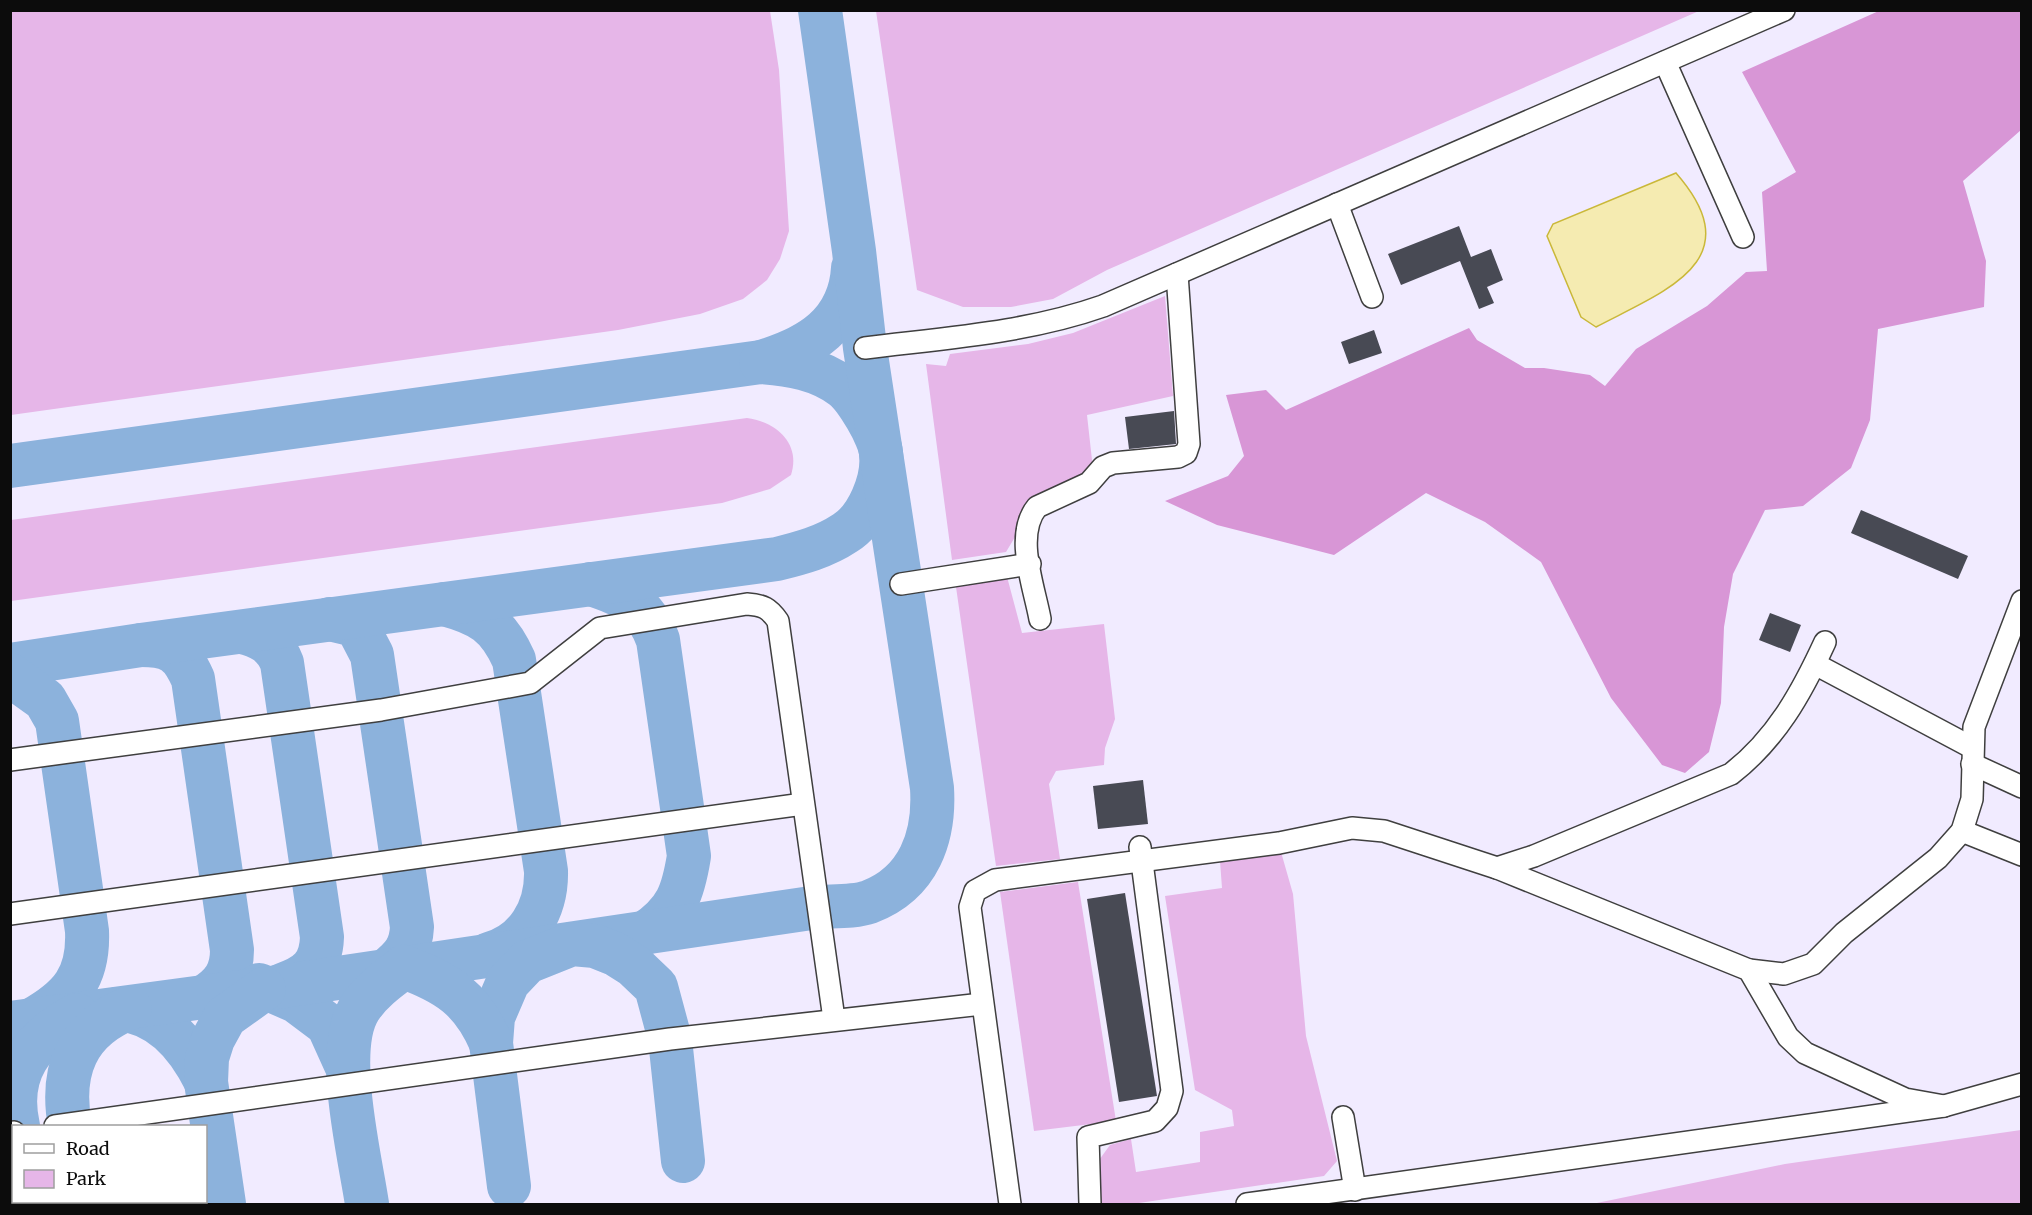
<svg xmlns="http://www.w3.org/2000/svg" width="2032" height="1215" font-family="Merriweather,serif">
	<rect width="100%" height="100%" fill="#f1ebff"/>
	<g fill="#e6b6e8">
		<polygon points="10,11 770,11 779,70 789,231 780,259 767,280 743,299 700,314 618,330 11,415"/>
		<polygon points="876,11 876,10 1699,11 1107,270 1053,299 1011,307 963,307 917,290"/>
		<polygon points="1165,296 1173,396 1087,415 1093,469 1061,485 1021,527 1006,552 952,560 926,364 946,366 950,354 1028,344 1073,333"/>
		<path d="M747 418C777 422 801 444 791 475L770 489 722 503 11 601V520Z"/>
		<polygon points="1006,573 1022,633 1104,624 1115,719 1105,748 1104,765 1056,771 1049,784 1060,859 996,866 955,580"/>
		<polygon points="1281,852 1293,894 1306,1036 1337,1161 1324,1176 1132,1204 1099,1204 1094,1167 1110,1145 1131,1139 1136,1172 1200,1162 1200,1132 1234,1126 1232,1110 1195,1090 1165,896 1222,888 1220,861"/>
		<polygon points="1078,882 1116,1121 1034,1131 1000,892"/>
		<polygon points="2021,1130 2021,1204 1592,1204 1785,1164"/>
	</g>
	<polygon fill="#d896d6" points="1881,10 2021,11 2021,130 1963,181 1986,261 1984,307 1878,329 1870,420 1851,468 1803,506 1765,510 1733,574 1724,627 1721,703 1709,752 1685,773 1662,765 1611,698 1541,562 1485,522 1426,493 1334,555 1217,525 1165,501 1228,476 1244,456 1226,395 1266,390 1286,410 1469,328 1477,340 1525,368 1544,368 1590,375 1605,386 1636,349 1707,306 1746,272 1767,271 1762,192 1796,172 1742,72"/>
	<path fill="#f5ebb1" stroke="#cab839" stroke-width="1.5" d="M1676 173C1753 261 1664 291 1596 327L1581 317 1547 236 1553 224Z"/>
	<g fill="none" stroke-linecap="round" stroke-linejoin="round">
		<g stroke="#8cb2dc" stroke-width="44">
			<polyline points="10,466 761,362"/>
			<path d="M591 584C625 595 645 604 658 640L689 856C683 893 677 911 645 933"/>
			<path d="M444 604C481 614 498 624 514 660L546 871C547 909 527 944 489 954"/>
			<path d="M330 619 351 624 359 630 372 655 412 927C411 948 403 957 387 970"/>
			<path d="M242 632C260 636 275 644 282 663L322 937C321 965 309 976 282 985"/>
			<path d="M141 645C171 645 181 652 193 679L232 950C232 973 223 985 204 997"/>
			<path d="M10 665 141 645 777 559C801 553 824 547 845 533 868 519 884 480 881 453 880 437 856 397 843 387 819 369 790 364 761 362 809 348 850 324 853 268"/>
			<path d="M10 675 45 700 57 721 87 931C89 977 71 998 32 1020"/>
			<polyline points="259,985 296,1001 328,1025 347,1067"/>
			<path d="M117 1009C161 1012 188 1045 206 1082"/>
			<path d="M10 1023 264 989 818 907C834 906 855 907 869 902 919 883 935 837 932 788L865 348 854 251 820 10"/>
			<path d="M18 1126C6 1073 32 1039 77 1015"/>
			<path d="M70 1126C60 1071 76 1029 130 1008"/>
			<polyline points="509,1186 491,1043 493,1017 508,982 527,962 572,944 595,946 615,954 634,966 656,987 670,1039 683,1161"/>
			<polyline points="28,1202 28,1204"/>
			<polyline points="80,1202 81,1204"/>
			<polyline points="224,1204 206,1082 207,1058 213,1039 225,1017 264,989"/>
			<path d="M367 1204C360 1156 333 1049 360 1008 371 991 388 979 404 967 448 983 472 999 491 1043"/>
		</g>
	</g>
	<g fill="#484a54">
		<polygon points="1459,226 1471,257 1491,249 1503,280 1487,287 1494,303 1479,309 1460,261 1401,285 1388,254"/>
		<polygon points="1374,330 1382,353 1349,364 1341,342"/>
		<polygon points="1174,411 1176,444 1129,449 1125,417"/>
		<polygon points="1861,510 1968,556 1958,579 1851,533"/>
		<polygon points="1770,613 1801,625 1790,652 1759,640"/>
		<polygon points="1143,780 1148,824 1098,829 1093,786"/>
		<polygon points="1125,893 1157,1096 1119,1102 1087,899"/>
	</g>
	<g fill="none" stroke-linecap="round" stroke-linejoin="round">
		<g stroke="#3f3f3f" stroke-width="24">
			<g id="minor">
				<polyline points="1665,62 1743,237"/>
				<polyline points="1337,204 1372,297"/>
				<path d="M865 348C945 338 1026 333 1103 306L1784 10"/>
				<polyline points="901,584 1030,564"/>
				<path d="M1040 619C1034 586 1014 535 1037 507L1089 483 1103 467 1113 463 1178 457 1186 453 1189 444 1177 274"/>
				<polyline points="1815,664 1971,747"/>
				<path d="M10 760 381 710 530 683 600 628 747 604C763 605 769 608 778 621L834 1019"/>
				<polyline points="1972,764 2022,787"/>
				<polyline points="1962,831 2022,855"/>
				<path d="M1497 868 1534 856 1731 774C1776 739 1801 694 1825 642"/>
				<polyline points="10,914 803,804"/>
				<polyline points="1749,970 1784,974 1813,964 1844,933 1938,858 1962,831 1972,799 1974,727 2022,601"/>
				<polyline points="1343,1117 1355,1190"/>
				<polyline points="55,1126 670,1039 982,1004"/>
				<polyline points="10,1133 14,1132"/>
				<polyline points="144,1202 145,1204"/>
				<polyline points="1010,1204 970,907 975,891 995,880 1279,843 1352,828 1384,831 1497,868 1749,970 1788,1037 1805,1053 1905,1099 1944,1106"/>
				<polyline points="1090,1204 1088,1137 1155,1121 1167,1108 1172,1091 1140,847"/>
				<polyline points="1247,1204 1944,1106 2022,1084"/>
			</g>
		</g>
		<use href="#minor" stroke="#fff" stroke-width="21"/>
	</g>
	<rect width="2032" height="1215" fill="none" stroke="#0c0c0c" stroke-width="24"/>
	<rect x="12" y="1125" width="195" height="78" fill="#ffffff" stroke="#9e9e9e" stroke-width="1.5"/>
	<rect x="24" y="1144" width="30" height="9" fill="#ffffff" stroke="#9e9e9e" stroke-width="1.5"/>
	<text x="66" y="1155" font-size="18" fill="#0c0c0c">Road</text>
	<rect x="24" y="1170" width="30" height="18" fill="#e6b6e8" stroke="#9e9e9e" stroke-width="1.5"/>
	<text x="66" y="1185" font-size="18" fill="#0c0c0c">Park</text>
</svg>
